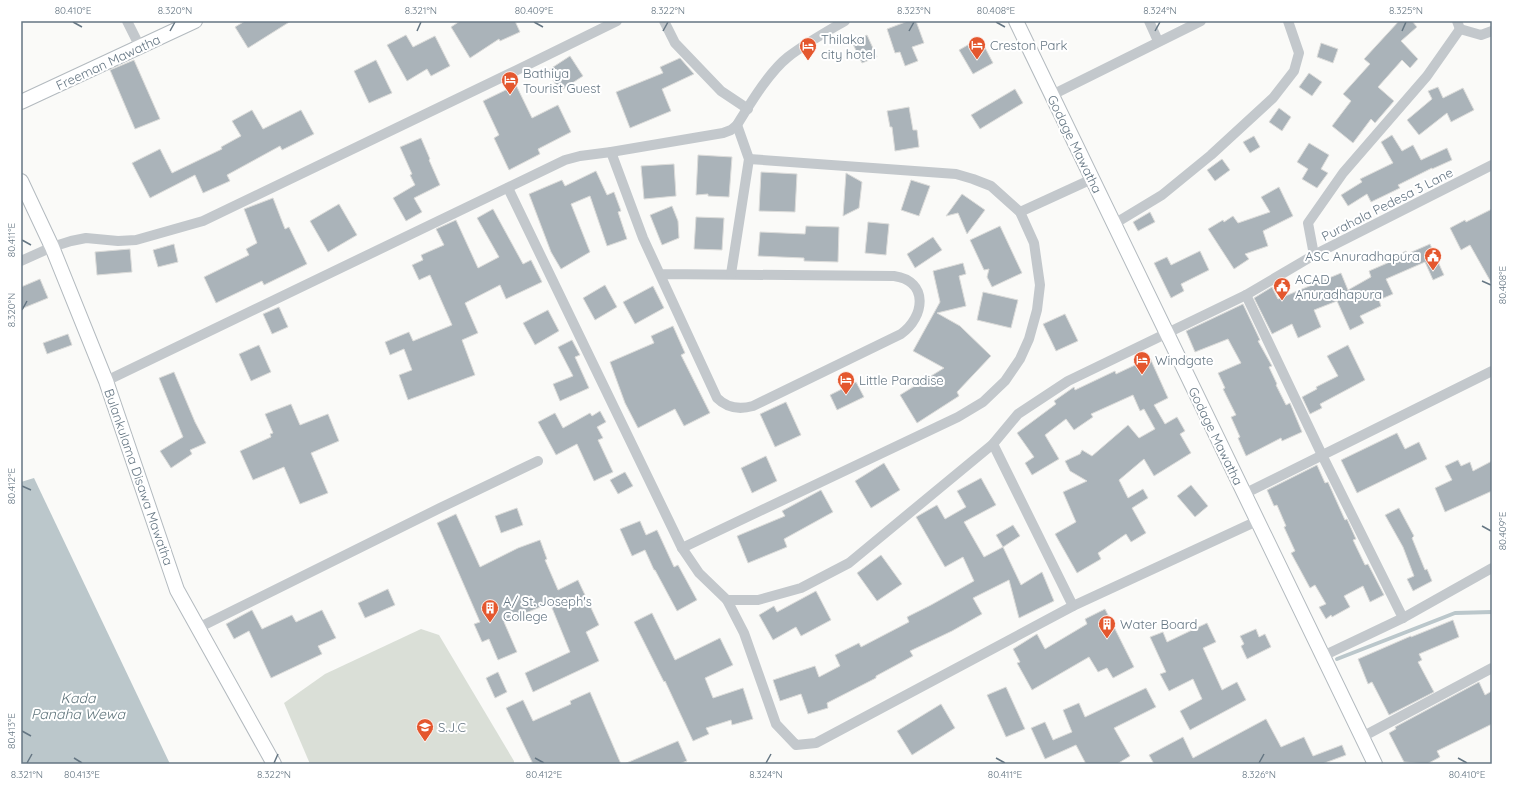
<svg xmlns="http://www.w3.org/2000/svg" width="1513" height="785" font-family="Quicksand,sans-serif">
	<rect width="100%" height="100%" fill="#fafaf8"/>
	<polygon fill="#dadfd7" points="421,629 439,635 514,761 514,764 310,764 284,703 325,674"/>
	<polygon fill="#bbc7cb" points="34,478 170,764 21,764 21,482"/>
	<g fill="none" stroke-linecap="round" stroke-linejoin="round">
		<polyline stroke="#bbc7cb" stroke-width="4" points="1337,659 1455,613 1492,612"/>
	</g>
	<g fill="#aab3b9" stroke="#dcdcda">
		<polygon points="245,21 291,21 248,48 235,27"/>
		<polygon points="460,21 515,21 520,32 500,41 499,39 470,58 451,27"/>
		<polygon points="908,21 916,21 924,43 912,47 918,61 905,66 900,52 895,53 887,29"/>
		<polygon points="1399,21 1412,21 1417,27 1401,41 1418,59 1410,68 1402,60 1378,87 1394,101 1375,123 1371,119 1353,143 1332,126 1351,101 1343,94 1370,64 1364,59"/>
		<polygon points="406,35 413,47 435,36 450,66 431,76 427,69 407,81 387,45"/>
		<polygon points="867,35 877,57 862,63 852,42"/>
		<polygon points="980,38 993,63 973,74 959,50"/>
		<polygon points="1321,43 1338,49 1333,63 1317,57"/>
		<polygon points="570,56 583,76 560,91 547,71"/>
		<polygon points="680,58 694,74 662,89 671,111 630,128 616,92 663,73 660,67"/>
		<polygon points="134,60 160,119 135,129 110,70"/>
		<polygon points="376,60 392,93 369,103 354,71"/>
		<polygon points="1309,73 1322,82 1312,96 1299,87"/>
		<polygon points="516,85 532,118 558,105 571,132 538,149 540,154 509,170 494,138 499,135 483,101"/>
		<polygon points="1438,87 1443,98 1463,88 1474,110 1451,122 1447,113 1419,135 1407,120 1432,99 1428,91"/>
		<polygon points="1015,89 1023,103 980,129 971,115"/>
		<polygon points="909,107 913,130 917,130 919,147 895,151 892,127 890,127 887,111"/>
		<polygon points="1279,108 1291,117 1282,131 1269,122"/>
		<polygon points="252,110 263,129 301,110 314,134 282,150 280,146 227,175 230,181 203,193 195,175 150,198 132,163 160,149 172,173 222,149 221,147 241,136 232,121"/>
		<polygon points="1392,135 1402,151 1413,145 1421,160 1447,148 1452,160 1432,169 1432,168 1398,185 1400,188 1371,202 1367,194 1348,206 1341,195 1362,182 1360,179 1393,163 1381,142"/>
		<polygon points="1254,136 1260,147 1250,153 1243,142"/>
		<polygon points="421,138 430,159 429,160 440,185 414,198 422,212 406,221 393,198 415,185 410,175 412,174 400,147"/>
		<polygon points="1309,143 1329,155 1321,169 1328,173 1317,188 1302,179 1308,169 1297,162"/>
		<polygon points="698,155 732,157 729,197 708,196 708,194 696,195"/>
		<polygon points="1222,159 1230,170 1215,181 1207,170"/>
		<polygon points="674,164 676,196 644,199 641,166"/>
		<polygon points="596,171 607,195 614,192 621,211 618,212 627,239 607,246 590,196 571,204 590,252 561,269 551,252 529,194 562,180 565,186"/>
		<polygon points="761,172 797,174 795,212 759,211"/>
		<polygon points="846,173 862,182 859,208 843,216"/>
		<polygon points="911,180 930,186 919,216 901,210"/>
		<polygon points="1279,187 1293,216 1263,231 1268,246 1245,254 1249,259 1234,269 1208,229 1223,220 1224,222 1233,216 1238,223 1270,212 1261,197"/>
		<polygon points="962,194 985,210 967,234 958,213 946,216"/>
		<polygon points="273,198 285,229 289,227 307,264 264,285 262,281 216,303 204,277 249,255 246,249 257,243 244,209"/>
		<polygon points="339,204 357,235 328,252 310,221"/>
		<polygon points="672,206 678,221 679,238 662,245 650,215"/>
		<polygon points="493,209 523,264 531,260 542,282 506,299 500,285 465,303 478,333 462,340 475,375 408,400 399,375 412,370 404,349 390,355 385,342 409,332 413,341 452,325 430,275 419,280 412,265 423,260 421,255 444,245 436,229 456,220 478,268 499,257 477,218"/>
		<polygon points="1492,209 1492,284 1470,245 1461,250 1450,228 1465,220 1466,222"/>
		<polygon points="1150,212 1155,222 1138,231 1133,222"/>
		<polygon points="696,217 724,218 722,250 694,249"/>
		<polygon points="868,222 889,224 886,255 865,253"/>
		<polygon points="806,226 839,227 838,262 804,261 804,258 758,256 760,232 805,234"/>
		<polygon points="1000,226 1022,273 992,287 987,277 989,269 984,270 970,240"/>
		<polygon points="933,237 942,250 915,268 907,254"/>
		<polygon points="174,244 178,262 158,267 153,250"/>
		<polygon points="1430,244 1444,275 1433,280 1425,262 1386,279 1393,294 1379,300 1381,306 1360,316 1364,323 1350,330 1337,301 1314,310 1321,327 1298,338 1292,324 1272,334 1254,298 1272,287 1278,299 1341,273 1348,290 1371,277 1369,271 1392,261 1391,258 1406,251 1407,254"/>
		<polygon points="130,249 132,272 97,275 95,252"/>
		<polygon points="1200,251 1209,270 1181,284 1184,291 1171,298 1154,263 1167,257 1171,265"/>
		<polygon points="963,263 966,274 959,276 966,306 937,313 960,326 991,356 957,392 959,396 917,423 900,395 944,368 913,351 940,302 933,271"/>
		<polygon points="40,279 48,298 21,309 21,287"/>
		<polygon points="605,285 617,307 595,320 583,298"/>
		<polygon points="653,286 664,308 635,324 623,302"/>
		<polygon points="983,292 1018,300 1011,328 977,320"/>
		<polygon points="1243,304 1260,340 1258,341 1272,366 1269,367 1277,384 1276,385 1286,405 1290,403 1302,432 1282,441 1281,438 1246,456 1238,438 1240,437 1231,417 1236,415 1223,389 1225,388 1218,373 1241,363 1228,339 1195,352 1186,331"/>
		<polygon points="279,307 288,327 272,334 263,314"/>
		<polygon points="548,310 559,331 535,345 523,323"/>
		<polygon points="1065,314 1078,341 1056,351 1043,324"/>
		<polygon points="673,326 685,353 681,355 710,413 684,426 675,409 638,428 625,403 610,362 654,343 651,336"/>
		<polygon points="68,334 72,345 47,354 43,343"/>
		<polygon points="572,340 580,355 575,357 589,388 560,401 553,384 573,376 558,347"/>
		<polygon points="259,345 271,372 251,381 239,354"/>
		<polygon points="1348,345 1365,380 1320,404 1322,408 1310,414 1302,397 1317,389 1316,387 1338,376 1327,356"/>
		<polygon points="1150,358 1168,398 1154,405 1165,424 1177,417 1185,431 1180,434 1191,453 1154,476 1144,459 1119,480 1128,498 1143,489 1148,498 1132,508 1146,533 1131,542 1126,534 1098,553 1101,559 1077,573 1055,534 1076,522 1063,492 1087,481 1070,471 1065,461 1080,454 1082,450 1092,456 1128,425 1139,438 1155,429 1144,409 1140,411 1133,395 1091,414 1093,417 1074,430 1066,419 1045,435 1059,459 1032,475 1025,463 1034,457 1017,433 1056,404 1054,401 1074,387 1075,390 1115,371 1116,374"/>
		<polygon points="174,372 195,422 206,443 190,450 192,454 171,468 160,451 183,437 159,378"/>
		<polygon points="856,382 864,397 837,410 830,395"/>
		<polygon points="786,402 801,435 775,447 760,414"/>
		<polygon points="291,404 300,425 328,414 339,441 311,453 328,493 300,504 284,467 253,480 240,451 271,437 270,434 273,433 265,414"/>
		<polygon points="600,411 606,422 597,427 603,438 598,440 613,472 594,481 577,444 556,455 538,422 555,413 563,428 590,413 592,416"/>
		<polygon points="1397,433 1405,449 1419,442 1427,459 1357,493 1341,460"/>
		<polygon points="766,456 777,481 752,493 741,468"/>
		<polygon points="1458,460 1461,466 1470,462 1473,471 1492,461 1492,491 1445,512 1435,488 1452,480 1445,466"/>
		<polygon points="884,463 900,490 871,508 855,481"/>
		<polygon points="1317,465 1325,483 1328,482 1345,520 1347,519 1356,539 1353,540 1365,565 1368,564 1384,595 1370,602 1363,586 1344,596 1350,607 1332,617 1331,615 1326,619 1319,607 1326,604 1315,585 1310,588 1291,553 1295,551 1284,527 1286,526 1277,505 1274,506 1267,490"/>
		<polygon points="625,472 633,486 618,494 610,480"/>
		<polygon points="981,478 996,505 964,522 984,557 1003,547 1021,585 1042,572 1054,601 1019,618 1009,580 973,598 982,614 952,631 910,651 913,656 876,676 876,678 827,703 828,708 808,714 801,694 780,701 773,680 815,666 819,677 840,666 835,655 859,643 861,647 909,622 907,617 931,605 974,581 963,557 945,567 916,517 937,505 945,519 966,507 957,491"/>
		<polygon points="1191,485 1208,506 1195,517 1177,496"/>
		<polygon points="821,490 833,512 784,539 787,547 748,563 737,536 785,516 782,511"/>
		<polygon points="517,508 523,525 501,533 495,516"/>
		<polygon points="1399,508 1414,536 1412,538 1425,570 1427,569 1432,581 1413,591 1407,579 1414,576 1403,547 1385,515"/>
		<polygon points="456,514 480,567 518,548 540,540 547,559 545,560 558,590 578,580 599,625 586,632 599,661 533,692 525,673 570,652 550,603 504,622 517,652 498,660 489,639 482,642 474,624 480,622 437,523"/>
		<polygon points="640,521 646,535 657,530 674,567 678,565 697,600 677,611 655,570 654,570 645,550 632,556 620,529"/>
		<polygon points="1013,525 1020,536 1003,547 996,535"/>
		<polygon points="881,555 902,584 877,601 857,573"/>
		<polygon points="388,589 395,605 365,618 358,603"/>
		<polygon points="816,591 831,620 801,636 796,627 773,640 759,615 774,606 777,612"/>
		<polygon points="1105,609 1134,667 1113,678 1107,668 1098,672 1089,657 1032,690 1017,663 1020,662 1013,649 1037,634 1045,649 1087,624 1085,619"/>
		<polygon points="252,610 262,629 292,615 296,622 322,610 336,638 318,646 322,654 271,678 249,631 234,639 226,624"/>
		<polygon points="652,613 675,660 720,638 733,665 705,678 713,698 743,688 753,719 732,725 731,720 706,728 709,734 693,741 665,681 664,682 634,622"/>
		<polygon points="1453,620 1459,637 1419,654 1422,660 1418,662 1434,692 1389,715 1372,682 1368,684 1358,659 1411,636 1411,637"/>
		<polygon points="1207,623 1216,642 1203,648 1222,690 1237,682 1246,700 1190,730 1180,711 1202,699 1193,679 1169,691 1160,674 1166,672 1150,637 1163,632 1167,642"/>
		<polygon points="1256,629 1259,637 1265,634 1271,647 1247,659 1241,646 1244,644 1240,636"/>
		<polygon points="498,672 507,692 495,698 486,678"/>
		<polygon points="1479,682 1485,695 1492,691 1492,724 1437,751 1440,757 1427,764 1404,762 1389,733 1396,729 1395,727"/>
		<polygon points="1006,687 1025,729 1006,737 987,695"/>
		<polygon points="1146,688 1156,707 1114,728 1130,756 1117,764 1086,764 1076,745 1045,759 1031,728 1045,722 1053,740 1072,732 1063,710 1079,703 1085,717"/>
		<polygon points="590,692 621,764 533,764 506,708 523,700 533,721 571,704 570,701"/>
		<polygon points="941,704 955,728 912,755 897,731"/>
		<polygon points="1266,719 1281,747 1304,737 1313,756 1342,745 1346,755 1322,764 1154,764 1149,755 1183,737 1193,758"/>
		<polygon points="678,741 687,761 679,764 624,764"/>
	</g>
	<g fill="none" stroke-linecap="round" stroke-linejoin="round">
		<g stroke="#b3babf" stroke-width="16">
			<g id="secondary">
				<polyline points="1016,21 1375,764"/>
				<polyline points="21,102 195,21"/>
				<polyline points="21,181 52,247 106,381 177,590 274,764"/>
			</g>
		</g>
		<g stroke="#c3c8cc" stroke-width="10">
			<polyline points="127,21 140,47"/>
			<polyline points="664,21 675,43 721,91 748,109"/>
			<polyline points="1149,21 1158,41"/>
			<polyline points="1457,21 1460,29 1481,35 1492,31"/>
			<polyline points="1052,95 1201,21"/>
			<path d="M611 152 643 238 717 398C727 408 739 410 753 406L901 334C925 317 929 281 894 276L660 274"/>
			<polyline points="508,188 682,548 699,573 727,600 758,600 801,588 849,563 993,444 1018,414 1068,381 1246,295 1314,255 1492,165"/>
			<polyline points="1020,212 1092,179"/>
			<polyline points="1114,224 1162,195 1211,155 1273,98 1294,71 1299,53 1288,21"/>
			<polyline points="1314,255 1308,223 1343,173 1427,76 1460,29"/>
			<polyline points="21,261 52,247 71,241 86,238 118,241 136,240 203,221 517,70 617,21"/>
			<polyline points="731,274 749,159 737,125"/>
			<polyline points="1246,295 1322,455 1403,618"/>
			<path d="M106 381 565 160 580 156 611 152 723 133 731 130 737 125C750 104 769 72 788 57 806 43 826 32 845 21"/>
			<polyline points="993,444 1073,606"/>
			<polyline points="1244,494 1492,371"/>
			<polyline points="682,548 958,417 983,402 1005,381 1020,359 1029,339 1037,310 1040,285 1034,243 1020,212 991,186 973,179 956,174 749,159"/>
			<polyline points="727,600 744,633 776,724 796,745 816,743 1073,606 1257,521"/>
			<polyline points="198,628 440,508 538,461"/>
			<polyline points="1323,656 1403,618 1492,568"/>
			<polyline points="1362,737 1492,668"/>
		</g>
		<use href="#secondary" stroke="#fff" stroke-width="14"/>
	</g>
	<path fill="none" stroke="#657683" stroke-width="1.5" d="M73 22 82 27M534 22 543 27M996 22 1005 27M170 31 175 22M417 31 421 22M663 31 668 22M909 31 914 22M1155 31 1160 22M1402 31 1406 22M22 240 31 245M1482 281 1491 285M22 310 27 301M22 486 31 490M1482 526 1491 531M22 731 31 736M74 758 82 763M535 758 544 763M996 758 1005 763M1458 758 1467 763M27 763 32 754M274 763 278 754M766 763 771 754M1259 763 1264 754"/>
	<defs>
		<g id="hotel-pin" transform="scale(0.9)"><path d="M0 17L-7.5 6A9.5 9.5 0 1 1 7.5 6Z" fill="#e4572e" stroke="#fff"/><path d="M-6-4.5h1.5V1H6V5H4.5V3h-9V5H-6ZM-4 0a1.8 1.8 0 1 1 3.6 0ZM.5 0V-2.5h3Q6-2.5 6 0Z" fill="#fff"/></g>
		<g id="civic-pin" transform="scale(0.9)"><path d="M0 17L-7.5 6A9.5 9.5 0 1 1 7.5 6Z" fill="#e4572e" stroke="#fff"/><path d="M-.6-6.5H3V-4.5H.6V-3L4-1V1h2V6H-6V1h2V-1L-.6-3ZM-1.2 2.5V6h2.4V2.5Z" fill="#fff"/></g>
		<g id="building-pin" transform="scale(0.9)"><path d="M0 17L-7.5 6A9.5 9.5 0 1 1 7.5 6Z" fill="#e4572e" stroke="#fff"/><path d="M-4-6H4V6H1V3H-1V6H-4ZM-2.5-4.3h1.7v1.8h-1.7ZM.8-4.3h1.7v1.8H.8ZM-2.5-1h1.7V.8h-1.7ZM.8-1h1.7V.8H.8Z" fill="#fff"/></g>
		<g id="school-pin" transform="scale(0.9)"><path d="M0 17L-7.5 6A9.5 9.5 0 1 1 7.5 6Z" fill="#e4572e" stroke="#fff"/><path d="M0-5L7-2L0 1L-7-2ZM-4 1L0 2.5L4 1V4Q0 6-4 4Z" fill="#fff"/></g>
	</defs>
	<g fill-rule="evenodd">
		<use href="#hotel-pin" x="977" y="45"/>
		<use href="#hotel-pin" x="808" y="46"/>
		<use href="#hotel-pin" x="510" y="80"/>
		<use href="#civic-pin" x="1433" y="256"/>
		<use href="#civic-pin" x="1282" y="286"/>
		<use href="#hotel-pin" x="1142" y="360"/>
		<use href="#hotel-pin" x="846" y="380"/>
		<use href="#building-pin" x="490" y="608"/>
		<use href="#building-pin" x="1107" y="624"/>
		<use href="#school-pin" x="425" y="727"/>
	</g>
	<g text-anchor="middle" stroke-width="4" stroke-linejoin="round" paint-order="stroke">
		<g font-size="13" fill="#657683" stroke="#fff" text-anchor="start">
			<text x="821" y="44">Thilaka<tspan x="821" dy="15">city hotel</tspan></text>
			<text x="990" y="50">Creston Park</text>
			<text x="523" y="78">Bathiya<tspan x="523" dy="15">Tourist Guest</tspan></text>
			<text x="1420" y="261" text-anchor="end">ASC Anuradhapura</text>
			<text x="1295" y="284">ACAD<tspan x="1295" dy="15">Anuradhapura</tspan></text>
			<text x="1155" y="365">Windgate</text>
			<text x="859" y="385">Little Paradise</text>
			<text x="503" y="606">A/ St. Joseph's<tspan x="503" dy="15">College</tspan></text>
			<text x="1120" y="629">Water Board</text>
			<text x="438" y="732">S.J.C</text>
		</g>
		<g font-size="13" fill="#657683" stroke="#fff">
			<text transform="translate(108 62) rotate(-25)" y="5">Freeman Mawatha</text>
			<text transform="translate(1075 144) rotate(64)" y="5">Godage Mawatha</text>
			<text transform="translate(1387 204) rotate(-27)" y="5">Purahala Pedesa 3 Lane</text>
			<text transform="translate(1216 436) rotate(64)" y="5">Godage Mawatha</text>
			<text transform="translate(139 477) rotate(71)" y="5">Bulankulama Disawa Mawatha</text>
		</g>
		<g font-size="14" font-style="italic" fill="#60757c" stroke="#fff">
			<text x="78" y="703">Kada<tspan x="78" dy="16">Panaha Wewa</tspan></text>
		</g>
	</g>
	<rect width="1513" height="785" fill="none" stroke="#ffffff" stroke-width="44"/>
	<rect x="22" y="22" width="1469" height="741" fill="none" stroke="#657683" stroke-width="1.5"/>
	<g font-size="10" text-anchor="middle" fill="#657683">
		<text x="73" y="14">80.410°E</text>
		<text x="175" y="14">8.320°N</text>
		<text x="421" y="14">8.321°N</text>
		<text x="534" y="14">80.409°E</text>
		<text x="668" y="14">8.322°N</text>
		<text x="914" y="14">8.323°N</text>
		<text x="996" y="14">80.408°E</text>
		<text x="1160" y="14">8.324°N</text>
		<text x="1406" y="14">8.325°N</text>
		<text transform="translate(11 240) rotate(-90)" y="4">80.411°E</text>
		<text transform="translate(1502 285) rotate(-90)" y="4">80.408°E</text>
		<text transform="translate(11 310) rotate(-90)" y="4">8.320°N</text>
		<text transform="translate(11 486) rotate(-90)" y="4">80.412°E</text>
		<text transform="translate(1502 531) rotate(-90)" y="4">80.409°E</text>
		<text transform="translate(11 731) rotate(-90)" y="4">80.413°E</text>
		<text x="27" y="778">8.321°N</text>
		<text x="82" y="778">80.413°E</text>
		<text x="274" y="778">8.322°N</text>
		<text x="544" y="778">80.412°E</text>
		<text x="766" y="778">8.324°N</text>
		<text x="1005" y="778">80.411°E</text>
		<text x="1259" y="778">8.326°N</text>
		<text x="1467" y="778">80.410°E</text>
	</g>
</svg>
